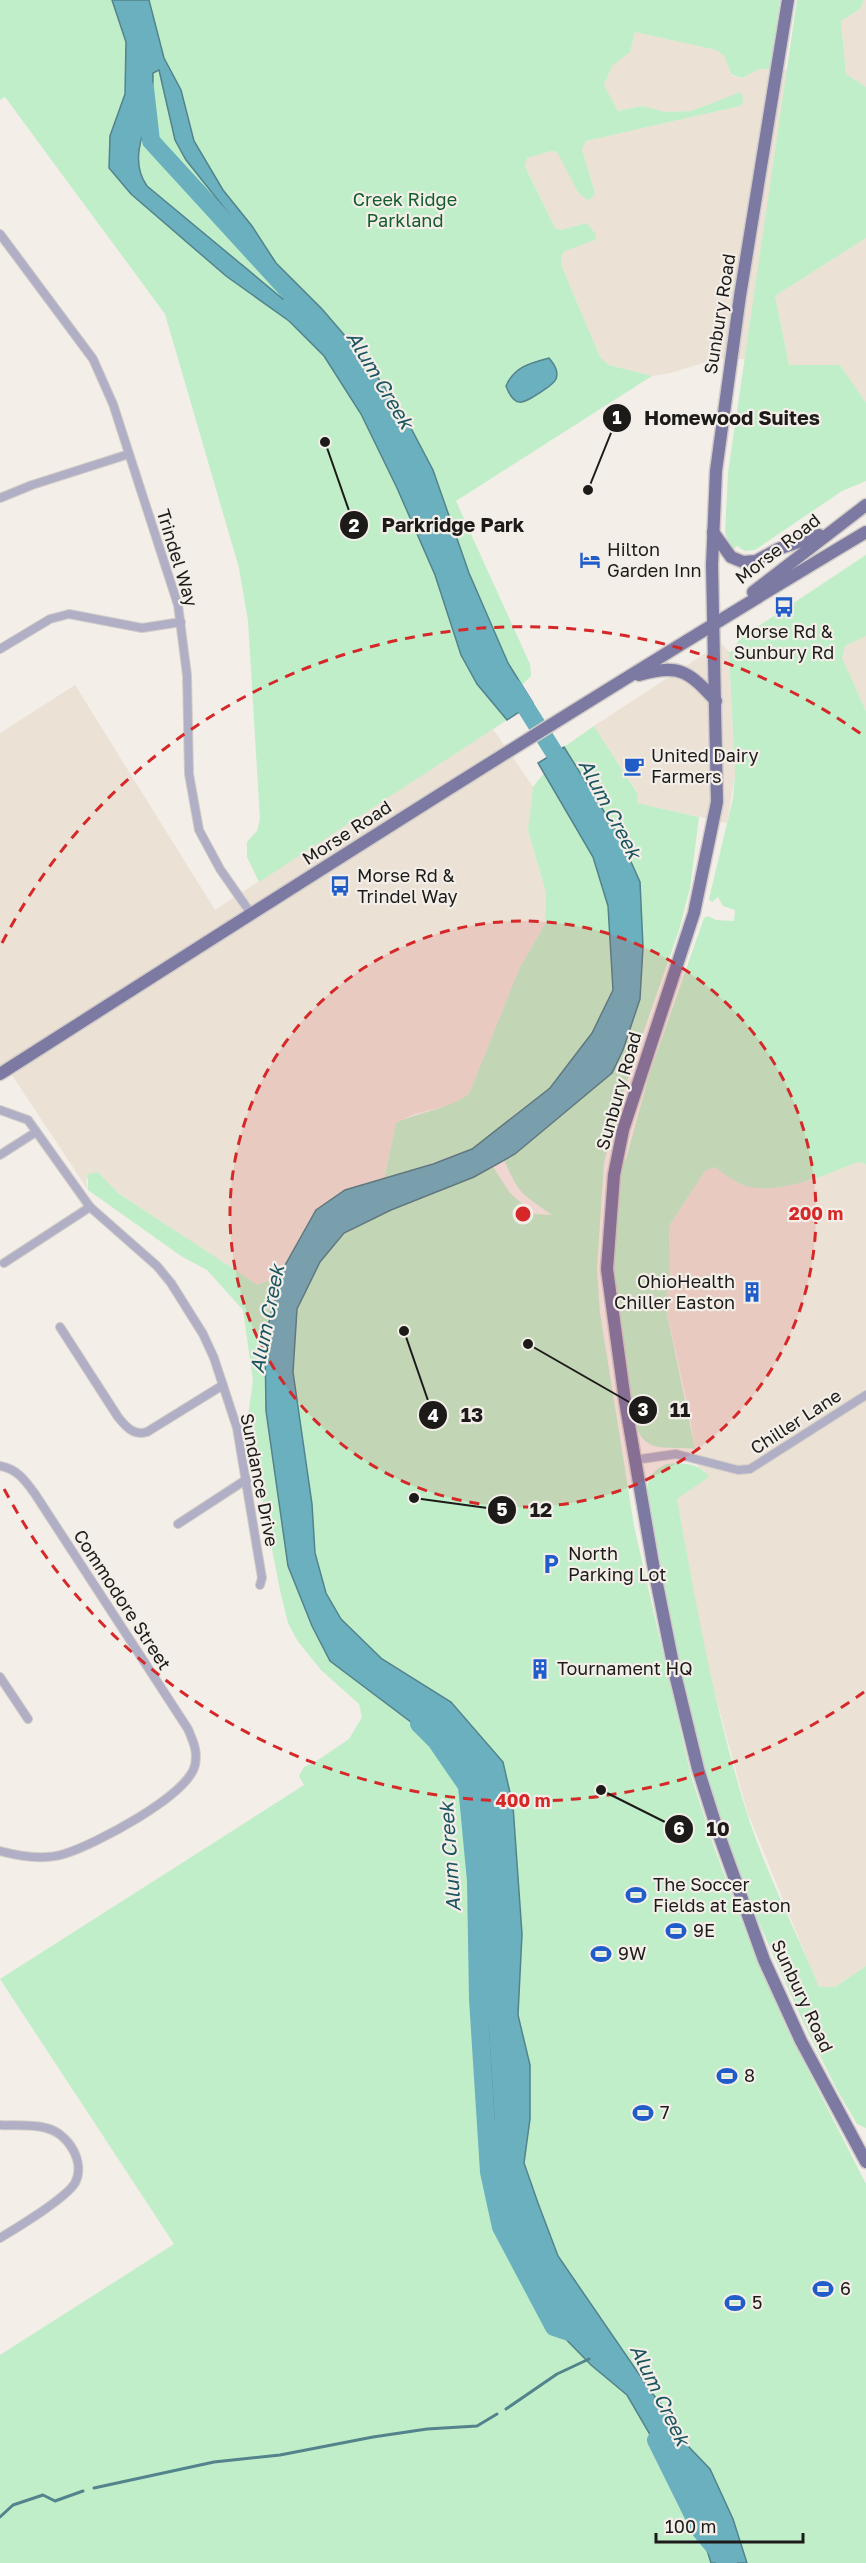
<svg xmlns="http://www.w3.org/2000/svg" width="866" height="2563" font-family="'Golos Text',sans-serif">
	<rect width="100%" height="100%" fill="#f3eee8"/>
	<g fill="#ebe1d5">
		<polygon points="864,0 866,0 866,87 846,74 841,21 860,9"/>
		<polygon points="635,32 716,50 724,56 732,76 742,78 759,69 787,70 745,359 715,359 671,373 652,376 609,365 600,357 562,267 561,256 565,251 594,240 587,223 560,230 555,228 525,165 527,157 551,151 557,152 587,200 592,198 595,193 582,149 586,141 740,106 744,102 741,93 691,111 666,112 642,106 618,111 604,85 612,66 630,52"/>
		<polygon points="866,238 866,403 840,365 789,365 775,296"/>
		<polygon points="866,636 866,711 842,658 845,646"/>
		<polygon points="721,643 729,652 735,775 727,823 637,803 638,793 594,726"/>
		<polygon points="75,685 215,910 493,729 533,787 528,830 546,893 545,924 519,969 469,1094 455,1104 414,1114 396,1123 384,1180 345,1190 316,1210 279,1276 259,1286 118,1193 98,1172 86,1180 88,1190 8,1069 0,1074 0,733"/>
		<polygon points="858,1162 866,1164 866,1966 835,1987 819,1988 747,1811 706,1661 677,1499 705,1471 698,1467 689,1411 665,1304 670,1272 669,1226 705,1171 715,1167 743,1185 808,1181"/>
	</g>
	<g fill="#c0eec9">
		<polygon points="0,0 136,0 152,97 153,73 159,70 175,140 186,160 323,331 502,682 507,720 259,882 247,857 247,842 257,831 260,819 248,621 239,568 165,314 5,97 0,100"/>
		<polygon points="149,0 780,0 770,69 759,69 742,78 732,75 724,56 716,50 635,32 630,52 612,66 604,85 618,111 642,106 666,112 691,111 741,92 744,102 740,106 586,141 582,149 595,193 592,198 587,200 578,192 557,152 551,151 527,158 525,166 555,228 560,230 587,223 596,235 595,240 565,251 561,256 562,267 600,357 609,365 652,376 456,501 530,664 531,676 522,685 508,663 469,573 433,470 404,415 365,359 322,309 276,263 252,226 223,190 194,141 181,90 164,58"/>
		<polygon points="797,0 864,0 860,9 841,21 846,74 866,87 866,238 775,296 789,365 840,365 866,403 866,481 842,491 755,550 745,551 737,546 732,550 725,533 728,473"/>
		<path d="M866 555V636L845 646 842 658 866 711V1164L858 1162C827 1174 776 1197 743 1185 733 1181 723 1173 715 1167L705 1171 669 1226 670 1272 665 1304 695 1449C673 1445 649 1455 638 1431 624 1352 606 1273 616 1193 618 1181 617 1169 626 1159L649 1075 704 918 708 916 716 920 734 921 735 910 723 906 718 897 712 902 709 899 733 798 735 775 729 652 733 651 739 639Z"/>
		<path d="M594 726 638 794 637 803 699 817 690 888 679 930 634 1059 615 1118 604 1163 597 1269 600 1313 634 1526 691 1776 715 1850 749 1940 785 2025 866 2184V2563H747L710 2469 689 2447 677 2423 652 2393 558 2256 524 2163 530 2119V2065L518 2015 522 1934 513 1806 414 1678 382 1659 341 1619 326 1593 315 1553 312 1504 293 1372 297 1309 320 1262 344 1233 391 1210 474 1177 493 1167 510 1193 534 1214 552 1215C521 1193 520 1196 504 1160L515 1154 560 1115 640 999 643 947 640 882 620 837 564 747Z"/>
		<path d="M544 773 593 857 608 906 613 990 592 1033 550 1088 472 1149 384 1180 396 1123C421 1111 447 1110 469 1094L519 969 545 924 546 893 528 830 533 787Z"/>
		<polygon points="98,1172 118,1193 258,1285 279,1276 265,1341 266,1411 288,1566 312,1626 330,1661 436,1741 467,1786 476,1881 478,1999 488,2026 494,2119 489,2172 591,2365 627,2395 666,2462 701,2531 711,2563 0,2563 0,2355 174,2244 0,1979 304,1785 299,1776 304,1767 315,1762 349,1739 362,1717 359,1704 321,1670 297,1640 288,1623 280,1590 247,1422 253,1381 243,1310 207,1270 181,1256 88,1190 88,1174"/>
		<path d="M666 1464C682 1462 700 1463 709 1477L677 1499C696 1604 714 1708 746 1810 765 1871 795 1929 819 1987H835L866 1966V2128L857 2124 837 2090 803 2022 743 1887 711 1797 685 1698 647 1489C649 1476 654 1470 666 1464Z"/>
	</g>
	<g fill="#6bb0be" stroke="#53838c" stroke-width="1.5" fill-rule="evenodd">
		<path d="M112 0H149L164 58 181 90 194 141 223 190 252 226 276 263 322 309 365 359 404 415 433 470 469 573 508 663 533 703 507 720 477 684 461 655 435 575 397 488 361 414 324 356 289 321 226 276 131 194 109 168 110 136 125 94 126 42ZM159 70 175 140 186 160 288 288 289 295 283 299 147 186C127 158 148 126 152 96 153 89 153 80 153 73Z"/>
		<path d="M549 358C554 364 559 371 556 379 553 385 546 388 541 392 524 403 515 410 506 386 514 367 530 363 549 358Z"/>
		<polygon points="564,747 620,837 640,882 643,947 640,999 623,1050 612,1073 515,1154 474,1177 391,1210 344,1233 320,1262 297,1309 293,1372 312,1504 315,1553 326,1593 341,1619 382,1659 451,1702 503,1762 513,1806 522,1934 518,2015 530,2065 530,2119 524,2163 538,2203 558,2256 652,2393 677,2423 689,2447 710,2469 733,2519 747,2563 711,2563 701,2531 666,2462 627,2395 591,2365 554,2327 501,2227 489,2172 494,2119 488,2026 478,1999 476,1881 467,1786 436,1741 330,1661 312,1626 288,1566 266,1411 265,1341 279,1276 316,1210 345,1190 433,1164 472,1149 550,1088 592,1033 613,990 608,906 593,857 538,763"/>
	</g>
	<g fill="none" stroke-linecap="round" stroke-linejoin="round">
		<g stroke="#53838c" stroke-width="3">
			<polyline points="506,2409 557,2374 589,2359"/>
			<polyline points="94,2488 214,2462 280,2455 373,2437 427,2429 477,2426 497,2414"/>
			<polyline points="0,2517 13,2505 43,2495 55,2501 83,2491"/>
		</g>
		<g stroke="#6bb0be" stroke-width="18">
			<polyline points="145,88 151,141 303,307"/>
			<polyline points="513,687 567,773"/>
			<polyline points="419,1724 436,1741 467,1786 476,1881 478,1999 489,2172 501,2227 554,2327 575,2334"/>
			<polyline points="656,2440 701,2531 728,2563"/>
		</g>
		<g stroke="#d1ccc7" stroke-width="10">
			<g id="minor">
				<polyline points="0,234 93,359 113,404 178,605 187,675 189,774 199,830 220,869 252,915"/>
				<polyline points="0,498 32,485 129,454"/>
				<polyline points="0,649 50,619 69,614 142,628 181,622"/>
				<polyline points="0,1110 28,1120 90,1207 157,1266 171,1283 203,1334 214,1358 237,1428 262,1578 260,1585"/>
				<polyline points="0,1155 36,1132"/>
				<polyline points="4,1263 90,1207"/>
				<path d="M60 1327 118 1417C126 1427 134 1436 147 1432L223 1385"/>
				<polyline points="634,1460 676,1454 738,1470 750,1469 866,1395"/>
				<path d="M0 1466C17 1469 25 1480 35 1494L188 1729C193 1741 198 1751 195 1765 188 1796 94 1845 64 1854 45 1860 19 1856 0 1851"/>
				<polyline points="178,1524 247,1479"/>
				<polyline points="0,1677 28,1719"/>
				<path d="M0 2125C15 2126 32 2124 46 2128 68 2133 86 2162 75 2183 66 2198 17 2228 0 2238"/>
			</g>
		</g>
		<g stroke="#d1ccc7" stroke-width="15">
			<g id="primary">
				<polyline points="788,0 740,296 716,471 712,565 717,802 694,913 623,1130 614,1175 607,1269 625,1401 653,1564 675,1674 698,1769 719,1835 764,1960 801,2041 866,2162"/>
				<polyline points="713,532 731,557 743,562 756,561 778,549 819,535"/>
				<polyline points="753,592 866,505"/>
				<path d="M639 675C680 663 689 672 716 701"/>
				<path d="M0 1074C287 891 574 707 866 532"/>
			</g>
		</g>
		<use href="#minor" stroke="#b0afc6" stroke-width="8"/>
		<use href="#primary" stroke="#7c79a2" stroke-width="12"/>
	</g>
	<circle cx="523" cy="1214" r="293" fill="#d62828" fill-opacity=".12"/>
	<g fill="none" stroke="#d62828" stroke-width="3" stroke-dasharray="10 8">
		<circle cx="523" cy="1214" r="293"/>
		<path d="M864 1692A587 587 0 0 1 2 1485M2 943A587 587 0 0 1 864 736"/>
	</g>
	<defs>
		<g id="hotel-bare" transform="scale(1.62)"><path d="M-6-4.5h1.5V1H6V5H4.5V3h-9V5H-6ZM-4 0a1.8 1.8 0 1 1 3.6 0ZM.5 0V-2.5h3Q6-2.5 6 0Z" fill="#215dc9" stroke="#f3eee8" stroke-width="2.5" paint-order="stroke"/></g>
		<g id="bus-bare" transform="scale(1.62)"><path d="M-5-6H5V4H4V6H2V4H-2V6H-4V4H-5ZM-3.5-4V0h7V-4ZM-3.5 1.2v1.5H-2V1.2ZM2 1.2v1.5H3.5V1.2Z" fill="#215dc9" stroke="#f3eee8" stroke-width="2.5" paint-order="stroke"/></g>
		<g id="cafe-bare" transform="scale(1.62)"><path d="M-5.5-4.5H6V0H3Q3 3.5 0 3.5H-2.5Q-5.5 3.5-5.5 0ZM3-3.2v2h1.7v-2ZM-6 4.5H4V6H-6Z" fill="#215dc9" stroke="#f3eee8" stroke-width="2.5" paint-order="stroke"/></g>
		<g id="building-bare" transform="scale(1.62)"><path d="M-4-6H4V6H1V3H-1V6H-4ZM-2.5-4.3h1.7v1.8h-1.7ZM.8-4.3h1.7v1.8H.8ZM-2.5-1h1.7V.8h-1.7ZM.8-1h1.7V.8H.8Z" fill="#215dc9" stroke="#f3eee8" stroke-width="2.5" paint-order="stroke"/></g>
		<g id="parking-bare" transform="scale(1.62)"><path d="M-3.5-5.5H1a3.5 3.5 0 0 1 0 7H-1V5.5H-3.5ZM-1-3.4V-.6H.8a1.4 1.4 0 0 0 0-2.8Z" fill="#215dc9" stroke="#f3eee8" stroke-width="2.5" paint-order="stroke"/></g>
		<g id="stadium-bare" transform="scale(1.62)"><path d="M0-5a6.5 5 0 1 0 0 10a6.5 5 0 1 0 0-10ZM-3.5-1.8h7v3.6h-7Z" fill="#215dc9" stroke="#f3eee8" stroke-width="2.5" paint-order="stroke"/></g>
	</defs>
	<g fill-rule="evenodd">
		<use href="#hotel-bare" x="590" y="560"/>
		<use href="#bus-bare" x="784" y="607"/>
		<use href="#cafe-bare" x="634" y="766"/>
		<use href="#bus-bare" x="340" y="886"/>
		<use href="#building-bare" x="752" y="1292"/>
		<use href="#parking-bare" x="551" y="1564"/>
		<use href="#building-bare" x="540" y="1669"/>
		<use href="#stadium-bare" x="636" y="1895"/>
		<use href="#stadium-bare" x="676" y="1931"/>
		<use href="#stadium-bare" x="601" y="1954"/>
		<use href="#stadium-bare" x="727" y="2076"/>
		<use href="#stadium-bare" x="643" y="2113"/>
		<use href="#stadium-bare" x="823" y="2289"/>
		<use href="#stadium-bare" x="735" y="2303"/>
	</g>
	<g text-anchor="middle" stroke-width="4.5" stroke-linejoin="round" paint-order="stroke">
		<g font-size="18" fill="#135c2d" stroke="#f3eee8">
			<text x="405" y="206">Creek Ridge<tspan x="405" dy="21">Parkland</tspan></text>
		</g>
		<g font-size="18" fill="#1c1b19" stroke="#f3eee8">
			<text transform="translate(720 314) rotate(-81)" y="6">Sunbury Road</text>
			<text transform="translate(778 549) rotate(-38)" y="6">Morse Road</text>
			<text transform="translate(177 558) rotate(73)" y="6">Trindel Way</text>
			<text transform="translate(347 833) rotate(-33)" y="6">Morse Road</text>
			<text transform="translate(619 1091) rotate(-74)" y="6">Sunbury Road</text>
			<text transform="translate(796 1422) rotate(-33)" y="6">Chiller Lane</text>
			<text transform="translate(259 1480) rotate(79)" y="6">Sundance Drive</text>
			<text transform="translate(122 1600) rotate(57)" y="6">Commodore Street</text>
			<text transform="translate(802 1996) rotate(65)" y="6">Sunbury Road</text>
		</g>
		<g font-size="18" fill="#1c1b19" stroke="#f3eee8" text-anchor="start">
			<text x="607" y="556">Hilton<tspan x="607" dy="21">Garden Inn</tspan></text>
			<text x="784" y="638" text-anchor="middle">Morse Rd &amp;<tspan x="784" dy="21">Sunbury Rd</tspan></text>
			<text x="651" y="762">United Dairy<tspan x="651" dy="21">Farmers</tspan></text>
			<text x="357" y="882">Morse Rd &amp;<tspan x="357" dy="21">Trindel Way</tspan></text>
			<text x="735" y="1288" text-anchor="end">OhioHealth<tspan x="735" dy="21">Chiller Easton</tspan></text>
			<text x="568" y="1560">North<tspan x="568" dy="21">Parking Lot</tspan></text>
			<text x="557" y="1675">Tournament HQ</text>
			<text x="653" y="1891">The Soccer<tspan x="653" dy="21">Fields at Easton</tspan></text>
			<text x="693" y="1937">9E</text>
			<text x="618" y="1960">9W</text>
			<text x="744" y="2082">8</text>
			<text x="660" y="2119">7</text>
			<text x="840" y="2295">6</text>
			<text x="752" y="2309">5</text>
		</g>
		<g font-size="20" font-style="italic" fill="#1a5560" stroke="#f3eee8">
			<text transform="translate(380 380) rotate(59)" y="7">Alum Creek</text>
			<text transform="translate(610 809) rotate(62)" y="7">Alum Creek</text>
			<text transform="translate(267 1319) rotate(-79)" y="7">Alum Creek</text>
			<text transform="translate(450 1857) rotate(-94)" y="7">Alum Creek</text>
			<text transform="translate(660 2395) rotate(64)" y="7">Alum Creek</text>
		</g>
	</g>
	<circle cx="523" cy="1214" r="9" fill="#d62828" stroke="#f3eee8" stroke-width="3"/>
	<g font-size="18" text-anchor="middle" font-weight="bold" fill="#d62828" stroke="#f3eee8" stroke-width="4.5" stroke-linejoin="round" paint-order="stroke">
		<text x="816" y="1220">200 m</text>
		<text x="523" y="1807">400 m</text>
	</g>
	<path fill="none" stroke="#1c1b19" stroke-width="2" d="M588 490L617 418M325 442L354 525M528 1344L643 1410M404 1331L433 1415M414 1498L502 1510M601 1790L679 1829"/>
	<g fill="#1c1b19" stroke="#f3eee8" stroke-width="2">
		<circle cx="588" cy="490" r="6"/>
		<circle cx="325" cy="442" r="6"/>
		<circle cx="528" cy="1344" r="6"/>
		<circle cx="404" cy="1331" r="6"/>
		<circle cx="414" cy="1498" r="6"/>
		<circle cx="601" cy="1790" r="6"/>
		<circle cx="617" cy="418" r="15"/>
		<circle cx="354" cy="525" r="15"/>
		<circle cx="643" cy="1410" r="15"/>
		<circle cx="433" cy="1415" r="15"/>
		<circle cx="502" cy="1510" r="15"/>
		<circle cx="679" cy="1829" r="15"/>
	</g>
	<g font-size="18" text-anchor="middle" font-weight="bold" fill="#fff">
		<text x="617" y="424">1</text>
		<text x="354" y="532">2</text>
		<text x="643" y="1416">3</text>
		<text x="433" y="1422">4</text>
		<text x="502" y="1516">5</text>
		<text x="679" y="1835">6</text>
	</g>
	<g font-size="20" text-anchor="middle" font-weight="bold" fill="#1c1b19" stroke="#f3eee8" stroke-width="4.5" stroke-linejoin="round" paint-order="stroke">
		<text x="732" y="425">Homewood Suites</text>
		<text x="453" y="532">Parkridge Park</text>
		<text x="680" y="1417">11</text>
		<text x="472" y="1422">13</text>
		<text x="541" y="1517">12</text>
		<text x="718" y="1836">10</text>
	</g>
	<path d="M656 2533v9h147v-9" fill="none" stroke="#1c1b19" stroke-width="3"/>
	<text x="665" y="2533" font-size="18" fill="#1c1b19" stroke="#f3eee8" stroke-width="4.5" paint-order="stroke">100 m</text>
</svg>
